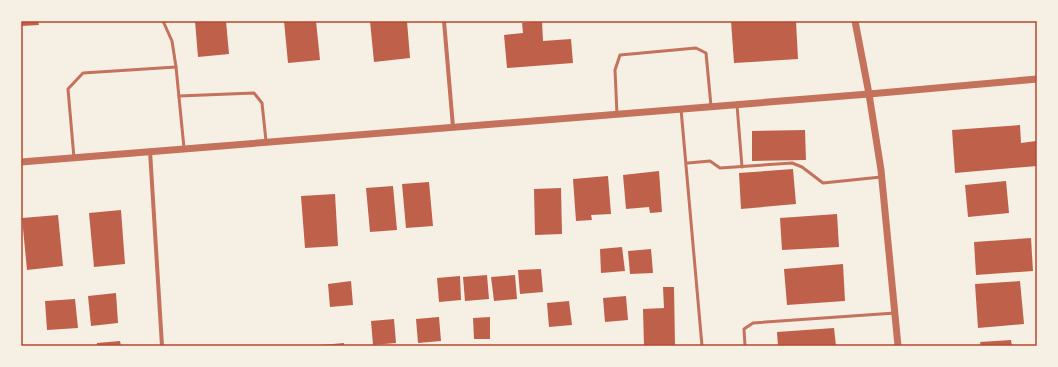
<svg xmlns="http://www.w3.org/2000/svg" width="1058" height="367" font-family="Jost,sans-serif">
	<rect width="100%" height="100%" fill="#f6efe4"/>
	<g fill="#bf614a">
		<polygon points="21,21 38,21 39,25 21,26"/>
		<polygon points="195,21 226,21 229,54 198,57"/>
		<polygon points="284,21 316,21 320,60 288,63"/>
		<polygon points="370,21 407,21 410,58 374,62"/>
		<polygon points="542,21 543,41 571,39 573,63 507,68 504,35 523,33 522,23"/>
		<polygon points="731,21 796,21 798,59 734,63"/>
		<polygon points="1020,125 1021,143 1036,141 1037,166 955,173 952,130"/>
		<polygon points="805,130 806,160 752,161 752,131"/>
		<polygon points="793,169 796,204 741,209 739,173"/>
		<polygon points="659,171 662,212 650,213 649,207 626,209 623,175"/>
		<polygon points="608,176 611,214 591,215 592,220 576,221 573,179"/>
		<polygon points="1006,181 1009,213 968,217 965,185"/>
		<polygon points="429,182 433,226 406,228 402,184"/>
		<polygon points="393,186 397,230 370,232 366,188"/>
		<polygon points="561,188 562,234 535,235 534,189"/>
		<polygon points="335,194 338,246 305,248 301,196"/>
		<polygon points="121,210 125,264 94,267 89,213"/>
		<polygon points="837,214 839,247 782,250 780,218"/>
		<polygon points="58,215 63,266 27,270 22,218"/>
		<polygon points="1031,238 1033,271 976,275 974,242"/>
		<polygon points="622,247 625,271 601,273 600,249"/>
		<polygon points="651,249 653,273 630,274 628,251"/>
		<polygon points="843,264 845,301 787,305 784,269"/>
		<polygon points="541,269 543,292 520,294 518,270"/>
		<polygon points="487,275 489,299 465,301 463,277"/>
		<polygon points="515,275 517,299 494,301 491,277"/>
		<polygon points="460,276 461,300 439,302 437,278"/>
		<polygon points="351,281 353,305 330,307 328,284"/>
		<polygon points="1020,281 1024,324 978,328 975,284"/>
		<polygon points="663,287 674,287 675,346 644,346 643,309 664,308"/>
		<polygon points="116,293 118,323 91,326 88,296"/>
		<polygon points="626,296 628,320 605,322 603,298"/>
		<polygon points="75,299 78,328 47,330 45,301"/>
		<polygon points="569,301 572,325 549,327 547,303"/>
		<polygon points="439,317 441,341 418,343 416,319"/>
		<polygon points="490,317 490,339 474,339 473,318"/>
		<polygon points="394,319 396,343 373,345 371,321"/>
		<polygon points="834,328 836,346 778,346 777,332"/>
		<polygon points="1011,340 1012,346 981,346 980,342"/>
		<polygon points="120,341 121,346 97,346 97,343"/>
		<polygon points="344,343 344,346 321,346 321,345"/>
	</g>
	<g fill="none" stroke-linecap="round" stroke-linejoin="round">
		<g stroke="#c5725c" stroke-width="3">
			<polyline points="163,21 172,41 176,67 184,148"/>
			<polyline points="179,96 254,93 262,103 266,141"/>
			<polyline points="737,105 742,167"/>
			<polyline points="681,109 702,346"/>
			<polyline points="617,114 615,70 620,55 696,48 706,53 711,106"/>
			<polyline points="74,158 68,89 83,73 176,67"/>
			<polyline points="688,163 710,161 720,168 792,163 802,167 823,183 881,177"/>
			<polyline points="745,346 744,329 753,323 895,313"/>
		</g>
		<g stroke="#c5725c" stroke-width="4">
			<polyline points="444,21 453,127"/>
			<polyline points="150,151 162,346"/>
		</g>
		<g stroke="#c5725c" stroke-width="7">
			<polyline points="855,21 869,94 881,170 898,346"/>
			<polyline points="21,162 869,94 1037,79"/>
		</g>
	</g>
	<rect width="1058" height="367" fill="none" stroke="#f6efe4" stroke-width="44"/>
	<rect x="22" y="22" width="1014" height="323" fill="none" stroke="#b5482f" stroke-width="1.5"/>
</svg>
